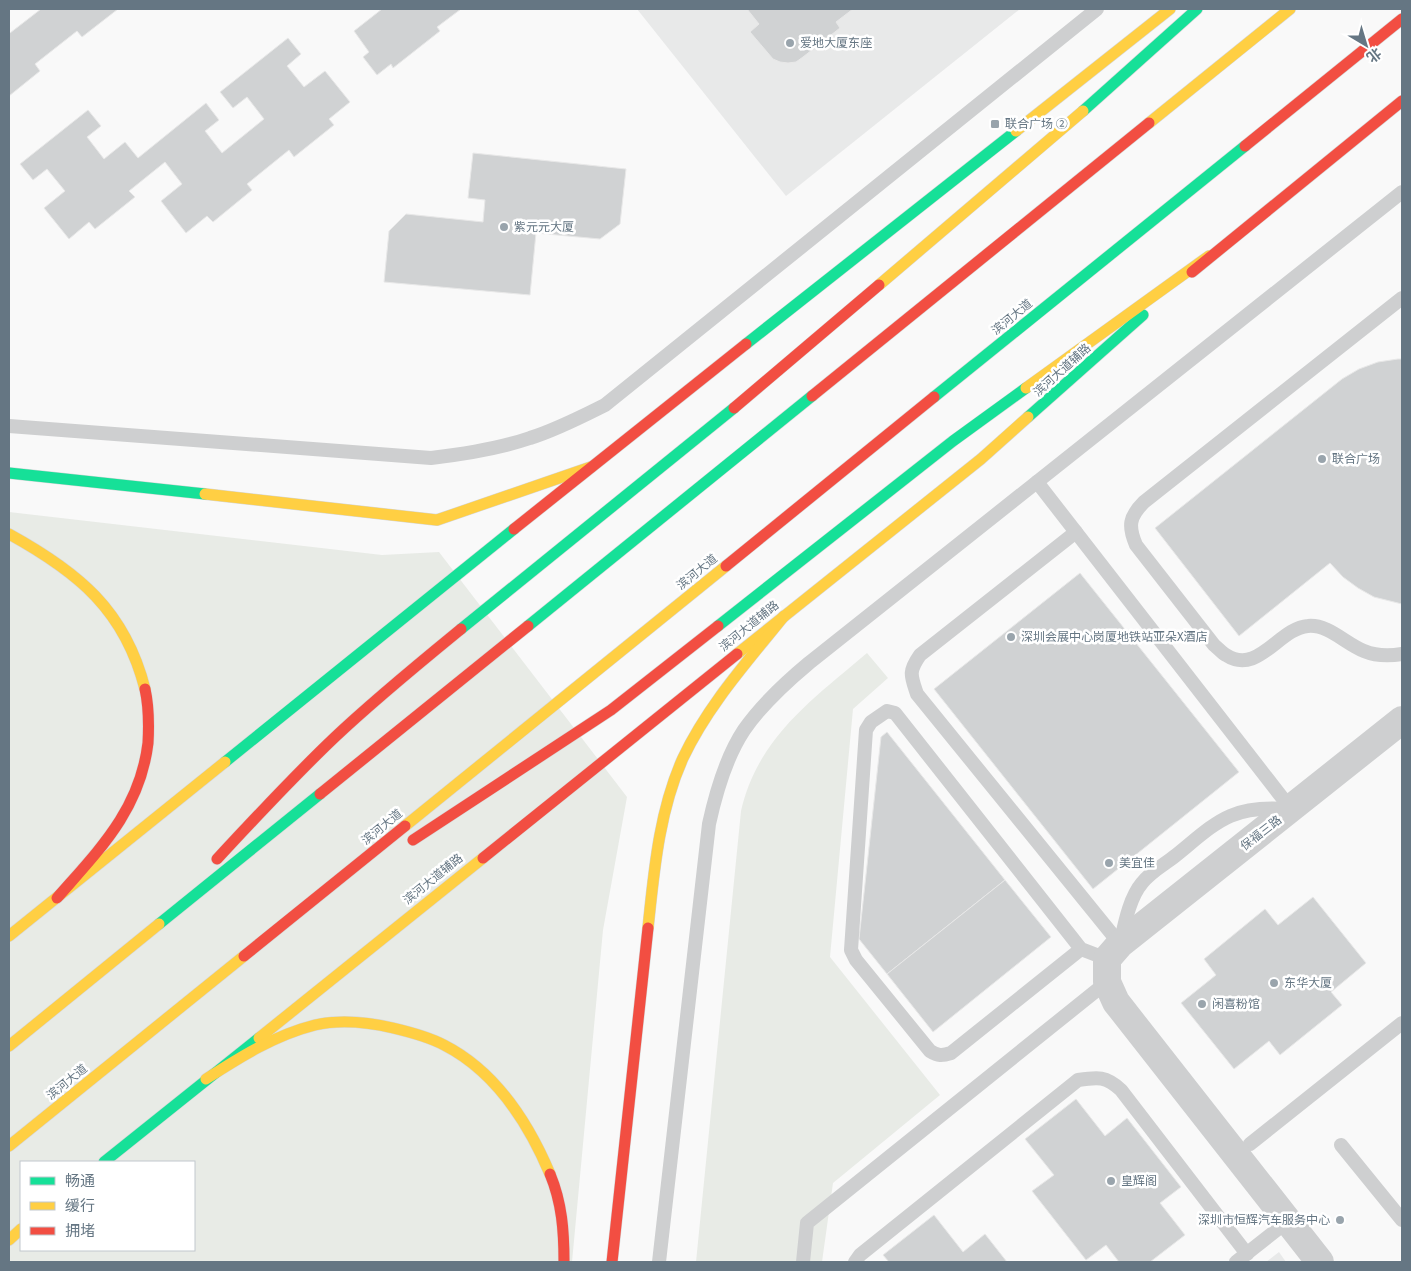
<svg xmlns="http://www.w3.org/2000/svg" width="1411" height="1271" font-family="'Archivo Narrow','Noto Sans SC',sans-serif">
	<rect width="100%" height="100%" fill="#f9f9f9"/>
	<g fill="#e8e9e9">
		<polygon points="637,9 1020,9 786,196"/>
		<polygon points="1279,1252 1286,1262 1266,1262"/>
	</g>
	<g fill="#e8ebe6" fill-rule="evenodd">
		<path d="M9 512 382 555 439 552 627 797 603 930 572 1262H9ZM21 1162H194V1250H21Z"/>
		<path d="M867 653 888 678 853 709 830 957 940 1095 833 1183 822 1262H696L741 811C758 737 813 699 867 653Z"/>
	</g>
	<g fill="#d0d2d3" stroke="#e8e8e8">
		<polygon points="41,9 118,9 82,37 77,31 35,64 40,71 9,96 9,31 10,33"/>
		<polygon points="382,9 461,9 437,27 440,31 393,68 391,64 377,75 363,57 369,52 354,31"/>
		<polygon points="747,9 853,9 836,22 840,28 803,57 796,62 788,63 780,62 773,59 750,32 759,24"/>
		<polygon points="288,38 301,54 287,66 304,87 325,71 350,102 329,119 334,125 294,157 289,150 247,184 252,190 213,222 207,216 186,233 161,201 182,184 165,162 129,191 135,197 95,229 89,222 69,239 44,208 65,191 47,169 33,180 20,164 88,110 101,126 87,137 104,159 125,142 138,158 206,103 219,120 205,131 222,153 264,119 247,97 233,108 220,92"/>
		<polygon points="473,153 626,169 620,224 600,239 536,233 530,295 384,282 389,231 406,214 483,222 485,200 468,198"/>
		<polygon points="1398,359 1402,359 1402,604 1374,597 1358,588 1343,577 1330,563 1239,636 1155,528 1342,379 1359,369 1378,362"/>
		<polygon points="1080,573 1239,772 1093,889 934,689"/>
		<polygon points="887,732 1005,880 887,974 859,939 881,737"/>
		<polygon points="1005,880 1051,937 933,1032 887,974"/>
		<polygon points="1313,897 1366,963 1331,992 1342,1005 1280,1055 1269,1041 1234,1069 1181,1003 1216,975 1204,959 1265,909 1278,925"/>
		<polygon points="1076,1099 1105,1136 1127,1118 1181,1187 1160,1203 1185,1235 1150,1262 1119,1262 1106,1245 1086,1260 1032,1191 1054,1175 1025,1139"/>
		<polygon points="934,1215 963,1252 985,1234 1007,1262 889,1262 883,1255"/>
	</g>
	<g fill="none" stroke-linecap="round" stroke-linejoin="round">
		<g stroke="#d5d6d7" stroke-width="12">
			<g id="fast">
				<polyline points="1083,111 1197,9"/>
				<polyline points="746,344 1016,131"/>
				<polyline points="934,397 1245,146"/>
				<polyline points="1028,417 1143,315"/>
				<polyline points="9,473 205,494"/>
				<polyline points="528,626 812,396"/>
				<polyline points="718,626 953,441 1026,388"/>
				<polyline points="461,629 734,408"/>
				<polyline points="225,762 514,529"/>
				<polyline points="159,924 320,794"/>
				<polyline points="104,1162 259,1038"/>
			</g>
		</g>
		<g stroke="#d5d6d7" stroke-width="12">
			<g id="slow">
				<polyline points="1149,123 1290,9"/>
				<polyline points="1016,131 1170,9"/>
				<polyline points="879,285 1083,111"/>
				<polyline points="1026,388 1209,256"/>
				<polyline points="205,494 437,520 591,467"/>
				<path d="M9 534C78 572 125 610 145 689"/>
				<polyline points="737,654 981,459 1028,417"/>
				<polyline points="405,826 726,566"/>
				<path d="M648 928C654 871 659 811 683 758 708 705 748 661 784 616"/>
				<polyline points="9,936 225,762"/>
				<polyline points="259,1038 483,858"/>
				<polyline points="9,1046 159,924"/>
				<path d="M206 1079C240 1057 275 1035 315 1025 341 1019 367 1022 393 1028 410 1032 429 1037 444 1045 495 1071 528 1122 550 1174"/>
				<polyline points="9,1146 244,956"/>
				<polyline points="9,1240 21,1229"/>
			</g>
		</g>
		<g stroke="#d5d6d7" stroke-width="12">
			<g id="jam">
				<polyline points="1245,146 1402,19"/>
				<polyline points="1192,272 1402,101"/>
				<polyline points="812,396 1149,123"/>
				<polyline points="734,408 879,285"/>
				<polyline points="514,529 746,344"/>
				<polyline points="726,566 934,397"/>
				<polyline points="320,794 528,626"/>
				<polyline points="413,840 611,710 718,626"/>
				<polyline points="483,858 737,654"/>
				<path d="M217 859C255 818 293 777 334 738 374 700 417 665 461 629"/>
				<path d="M57 898C99 850 140 810 148 743 149 725 149 707 145 689"/>
				<polyline points="244,956 405,826"/>
				<path d="M550 1174C562 1203 564 1231 564 1262"/>
				<polyline points="612,1262 648,928"/>
			</g>
		</g>
		<g stroke="#cecfd0" stroke-width="14">
			<path d="M1402 298 1144 502C1129 517 1128 526 1136 545L1214 645C1218 648 1222 653 1226 655 1258 676 1279 628 1308 626 1328 624 1346 644 1364 651 1376 656 1390 656 1402 654"/>
			<path d="M9 426 431 458C465 454 498 449 530 438 556 430 581 417 605 405L1097 9"/>
			<polyline points="1037,482 1291,809"/>
			<path d="M1076 532 920 655C908 672 911 676 917 694L1120 944"/>
			<path d="M1121 940C1125 922 1130 897 1142 883 1150 872 1165 864 1175 856 1217 822 1230 805 1287 809"/>
			<path d="M1081 949 951 1053C942 1056 938 1056 930 1051L856 960 851 950 866 730 871 722 887 711 895 713 1081 949 1107 959"/>
			<polyline points="1250,1144 1402,1023"/>
			<polyline points="1341,1145 1402,1220"/>
			<path d="M659 1262 709 824C716 792 726 757 744 730 762 704 785 683 809 663L1402 192"/>
			<polyline points="803,1262 807,1223 1107,982"/>
			<path d="M855 1262 860 1255 1078 1080C1098 1077 1106 1076 1121 1090L1247 1254"/>
			<polyline points="1236,1262 1288,1221"/>
		</g>
		<polyline stroke="#cecfd0" stroke-width="28" points="1320,1262 1116,1002 1107,982 1107,959 1120,944 1402,720"/>
		<use href="#fast" stroke="#16e098" stroke-width="11"/>
		<use href="#slow" stroke="#ffcf43" stroke-width="11"/>
		<use href="#jam" stroke="#f24e42" stroke-width="11"/>
	</g>
	<g fill="#99a4ac" stroke="#fff" stroke-width="2">
		<circle cx="790" cy="43" r="5"/>
		<rect x="990" y="119" width="10" height="10" rx="2.5"/>
		<circle cx="504" cy="227" r="5"/>
		<circle cx="1322" cy="459" r="5"/>
		<circle cx="1011" cy="637" r="5"/>
		<circle cx="1109" cy="863" r="5"/>
		<circle cx="1274" cy="983" r="5"/>
		<circle cx="1202" cy="1004" r="5"/>
		<circle cx="1111" cy="1181" r="5"/>
		<circle cx="1340" cy="1220" r="5"/>
	</g>
	<g text-anchor="middle" stroke-width="5" stroke-linejoin="round" paint-order="stroke">
		<g font-size="12" fill="#657683" stroke="#fff" text-anchor="start">
			<text x="800" y="47">爱地大厦东座</text>
			<text x="1005" y="128">联合广场 ②</text>
			<text x="514" y="231">紫元元大厦</text>
			<text x="1332" y="463">联合广场</text>
			<text x="1021" y="641">深圳会展中心岗厦地铁站亚朵X酒店</text>
			<text x="1119" y="867">美宜佳</text>
			<text x="1284" y="987">东华大厦</text>
			<text x="1212" y="1008">闲喜粉馆</text>
			<text x="1121" y="1185">皇辉阁</text>
			<text x="1330" y="1224" text-anchor="end">深圳市恒辉汽车服务中心</text>
		</g>
		<g font-size="12" fill="#657683" stroke="#fff">
			<text transform="translate(1012 317) rotate(-39)" y="4">滨河大道</text>
			<text transform="translate(1062 370) rotate(-42)" y="4">滨河大道辅路</text>
			<text transform="translate(697 572) rotate(-39)" y="4">滨河大道</text>
			<text transform="translate(749 626) rotate(-39)" y="4">滨河大道辅路</text>
			<text transform="translate(382 827) rotate(-39)" y="4">滨河大道</text>
			<text transform="translate(1261 833) rotate(-38)" y="4">保福三路</text>
			<text transform="translate(433 879) rotate(-39)" y="4">滨河大道辅路</text>
			<text transform="translate(67 1082) rotate(-39)" y="4">滨河大道</text>
		</g>
	</g>
	<rect width="1411" height="1271" fill="none" stroke="#657683" stroke-width="20"/>
	<rect x="20" y="1161" width="175" height="90" fill="#ffffff" stroke="#c1c8cd"/>
	<rect x="30" y="1177" width="25" height="8" fill="#16e098" stroke="#c1c8cd"/>
	<text x="65" y="1186" font-size="15" fill="#657683">畅通</text>
	<rect x="30" y="1202" width="25" height="8" fill="#ffcf43" stroke="#c1c8cd"/>
	<text x="65" y="1211" font-size="15" fill="#657683">缓行</text>
	<rect x="30" y="1227" width="25" height="8" fill="#f24e42" stroke="#c1c8cd"/>
	<text x="65" y="1236" font-size="15" fill="#657683">拥堵</text>
	<g transform="translate(1366 45) rotate(142)" stroke="#ffffff" stroke-width="4" paint-order="stroke">
	<path d="M0-4L9 19L0 12L-9 19Z" fill="#657683"/>
	<text y="-8" font-size="14" font-weight="bold" text-anchor="middle" fill="#657683">北</text>
	</g>
</svg>
